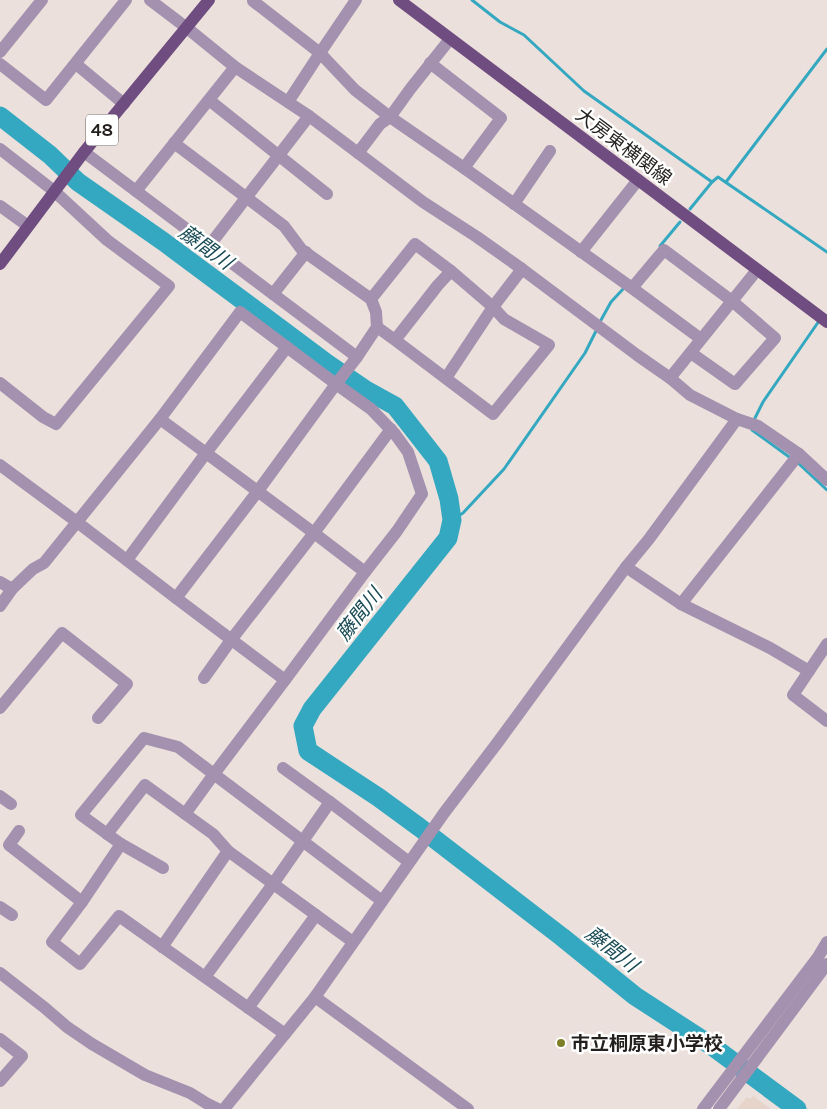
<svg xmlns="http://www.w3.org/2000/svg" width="827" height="1109" font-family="Karla,'Noto Sans JP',sans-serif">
	<rect width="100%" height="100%" fill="#ebe0db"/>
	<polygon fill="#e6d3ca" points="753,1096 771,1109 737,1109 747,1097 750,1099"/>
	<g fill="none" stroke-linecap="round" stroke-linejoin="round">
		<g stroke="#33a8c0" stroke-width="3">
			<polyline points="472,0 500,22 524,35 584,91 712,182 718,177 827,252"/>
			<polyline points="726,182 827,49"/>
			<polyline points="690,209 712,182"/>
			<polyline points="660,246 680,222"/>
			<polyline points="601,320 611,302 624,288"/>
			<polyline points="755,418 763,402 819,321"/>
			<polyline points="752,430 792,459"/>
			<polyline points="797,462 827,490"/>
			<polyline points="452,520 463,513 504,469 585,353 596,331"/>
		</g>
		<polyline stroke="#33a8c0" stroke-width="19" points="0,116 50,155 78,182 164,242 328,364 366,390 395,406 438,461 449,499 452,520 448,538 312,709 303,726 308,751 378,797 419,827 562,937 635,996 712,1046 797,1109"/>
		<g stroke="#a491af" stroke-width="12">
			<polyline points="150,0 187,28 235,67 309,116 423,202 477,237 522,269 637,355 670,378 690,395 737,419 758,426 799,454 827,480"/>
			<polyline points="253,1 320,53 356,0"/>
			<polyline points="0,52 42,0"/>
			<polyline points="430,63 501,118 464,168"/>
			<polyline points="0,64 46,100 126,0"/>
			<polyline points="76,64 124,104"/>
			<polyline points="209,100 327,194"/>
			<polyline points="288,102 320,53 355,90 390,117 464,168 632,288 701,339"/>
			<polyline points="174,143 247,198 284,226 302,250 371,299 376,312 377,327 357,357 336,384 258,491 176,598"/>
			<polyline points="0,149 54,191 107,240 169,286 56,424 43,417 0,383"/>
			<polyline points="84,152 357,357"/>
			<polyline points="358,153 380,124 390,117 411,88 450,39"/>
			<polyline points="136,191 235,67"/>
			<polyline points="514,204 550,151"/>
			<polyline points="0,206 28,226"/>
			<polyline points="209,246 309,116"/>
			<polyline points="581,252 638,180"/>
			<polyline points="632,288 664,250 732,301 775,338 735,384 691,353"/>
			<polyline points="273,294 306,252"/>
			<polyline points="371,299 415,244 451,271"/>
			<polyline points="377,327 395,340 493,414 549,345 504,319 493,307 451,271 438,285 395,340"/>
			<polyline points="446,378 493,307 522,269"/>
			<polyline points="670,378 757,270"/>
			<polyline points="160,419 314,533 365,572"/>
			<polyline points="0,465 77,522 176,598 285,680 365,572 397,531 422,494 408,452 395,434 371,409 336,384 240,312 160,419 44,563 33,569 12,589"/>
			<polyline points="127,560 206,453 287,347"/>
			<polyline points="626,567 681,604 770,648 809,671"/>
			<polyline points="0,582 12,589 0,606"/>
			<polyline points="681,604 799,454"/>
			<polyline points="827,644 793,695 827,721"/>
			<polyline points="204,678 231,640 314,533 391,429"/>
			<polyline points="0,708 62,633 127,684 98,718"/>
			<polyline points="283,768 330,802"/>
			<polyline points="0,796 11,804"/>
			<polyline points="185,814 214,774 285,680"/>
			<polyline points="19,831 9,845 82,902 52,942 80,964 119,916 285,1034"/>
			<polyline points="107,834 145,785 213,834 228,851"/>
			<polyline points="121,844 81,815 144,738 178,747 382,901"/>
			<polyline points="82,902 121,844 163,868"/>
			<polyline points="0,907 12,915"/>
			<polyline points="162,947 228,851 353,942"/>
			<polyline points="0,973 45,1008 67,1027 92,1044 145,1075 190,1093 206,1103 218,1109"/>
			<polyline points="205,977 273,884 330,802 409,862"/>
			<polyline points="315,997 468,1109"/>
			<polyline points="248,1008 316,915"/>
			<polyline points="0,1039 22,1056 0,1081"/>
			<polyline points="224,1109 315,997 444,813 498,742 626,567 649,539 737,419"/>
			<polyline points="703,1109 818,957 827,942"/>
			<polyline points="719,1109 827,964"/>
		</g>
		<g stroke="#6f4d81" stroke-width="12">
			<polyline points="399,0 827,322"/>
			<polyline points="0,264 84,152 209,0"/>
		</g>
	</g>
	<circle fill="#7e7e26" stroke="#fff" stroke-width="2" cx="561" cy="1043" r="5"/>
	<g text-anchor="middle" stroke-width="5" stroke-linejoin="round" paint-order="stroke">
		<rect fill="#fff" stroke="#656261" stroke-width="1" x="86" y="114.5" width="32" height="31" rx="4"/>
		<g font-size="18" font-weight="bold" fill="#231f1d">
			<text x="102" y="136">48</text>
		</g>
		<g font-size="19" fill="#231f1d" stroke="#fff">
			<text transform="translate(624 146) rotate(37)" y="7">大房東横関線</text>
		</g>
		<g font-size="19" font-weight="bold" fill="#231f1d" stroke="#fff" text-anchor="start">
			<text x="571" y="1050">市立桐原東小学校</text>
		</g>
		<g font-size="20" font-style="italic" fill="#1a4b55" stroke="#fff">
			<text transform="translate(206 247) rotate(36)" y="7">藤間川</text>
			<text transform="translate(359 614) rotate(-52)" y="7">藤間川</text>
			<text transform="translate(612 949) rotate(38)" y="7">藤間川</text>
		</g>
	</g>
</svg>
